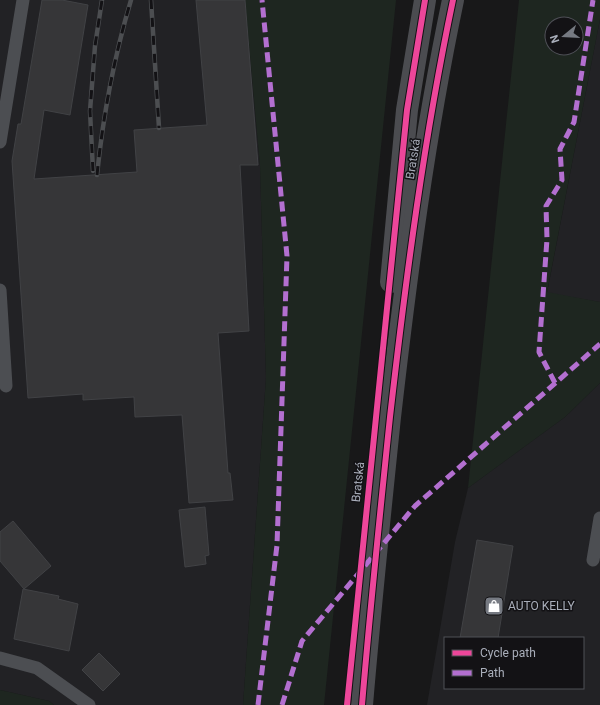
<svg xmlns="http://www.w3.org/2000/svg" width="600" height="705" font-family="Roboto,sans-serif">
	<rect width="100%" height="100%" fill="#181819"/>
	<g fill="#222225" fill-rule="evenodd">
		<polygon points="0,0 245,0 260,166 266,378 243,705 54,705 49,701 0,690"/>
		<polygon points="600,19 600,302 547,293"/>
		<path d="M600 383V705H427L455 542 468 488 565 417ZM445 638H583V688H445Z"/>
	</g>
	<g fill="#1e2620" fill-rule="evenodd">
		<polygon points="245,0 396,0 324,705 243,705 266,378 260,166"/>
		<path d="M519 0H600V19L547 292 600 302V383L565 417 468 488ZM552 24H576V48H552Z"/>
		<polygon points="0,690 49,701 54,705 0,705"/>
	</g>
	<g fill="#363638" stroke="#414245">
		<polygon points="42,0 62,0 88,5 70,115 44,110 34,179 137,172 134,130 207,125 196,0 245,0 258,165 240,165 249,331 218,333 228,473 230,473 233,500 189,503 182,415 135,417 134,397 83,400 83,394 28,398 12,161 18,124 21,124"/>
		<polygon points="205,507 209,555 205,556 206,564 185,567 179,510"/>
		<polygon points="13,521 51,566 24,589 0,561 0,532"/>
		<polygon points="477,540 513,546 498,638 460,638"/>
		<polygon points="23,589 59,596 58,599 78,604 69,651 14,639"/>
		<polygon points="99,653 120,674 103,691 82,670"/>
	</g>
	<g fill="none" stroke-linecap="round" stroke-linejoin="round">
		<g stroke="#4c4e52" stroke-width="13">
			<polyline points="0,142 23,0"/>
			<polyline points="0,290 6,386"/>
			<polyline points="593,560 600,518"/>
			<polyline points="0,658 37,668 89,705"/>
		</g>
		<g stroke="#4b4c50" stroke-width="22">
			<polyline points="391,282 407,110 425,0"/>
			<path d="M362 705C370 609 380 513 390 417 406 277 424 138 453 0"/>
		</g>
		<g stroke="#4c4e51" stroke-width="4.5">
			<g id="rail">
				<polyline points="151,0 159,128"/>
				<polyline points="93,171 90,111 95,46 102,0"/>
				<path d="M97 175C103 116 114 57 131 0"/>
			</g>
		</g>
		<use href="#rail" stroke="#131215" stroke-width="3" stroke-dasharray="9" stroke-linecap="butt"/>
		<g stroke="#b36fd0" stroke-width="5" stroke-dasharray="10 5" stroke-linecap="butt">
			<polyline points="555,383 539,352 547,239 546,206 562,180 560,149 574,122 593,0"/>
			<polyline points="258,705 277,545 287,256 262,0"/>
			<polyline points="282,705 302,641 415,506 600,344"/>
		</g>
		<g stroke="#131215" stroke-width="8">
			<g id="cycleway">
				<polyline points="347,705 407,110 425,0"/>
				<path d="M362 705C370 609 380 513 390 417 406 277 424 138 453 0"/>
			</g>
		</g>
		<use href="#cycleway" stroke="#ed469a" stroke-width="6"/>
	</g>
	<defs>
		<g id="shop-square" transform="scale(1)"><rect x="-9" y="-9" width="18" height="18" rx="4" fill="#767a82" stroke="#131215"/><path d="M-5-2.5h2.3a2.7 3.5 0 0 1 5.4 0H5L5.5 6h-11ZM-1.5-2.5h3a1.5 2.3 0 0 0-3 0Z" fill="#fff"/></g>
	</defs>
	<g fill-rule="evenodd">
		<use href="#shop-square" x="494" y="606"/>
	</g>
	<g text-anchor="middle" stroke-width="3" stroke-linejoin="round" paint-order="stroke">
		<g font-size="12" fill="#a9aeba" stroke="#131215">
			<text transform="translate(413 159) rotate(-81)" y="4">Bratská</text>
			<text transform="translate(358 482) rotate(-84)" y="4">Bratská</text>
		</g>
		<g font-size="12" fill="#a9aeba" stroke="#131215" text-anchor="start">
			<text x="508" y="610">AUTO KELLY</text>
		</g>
	</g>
	<rect x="444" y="637" width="140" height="52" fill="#131215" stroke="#4f5057"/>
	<rect x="452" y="650" width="20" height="6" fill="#ed469a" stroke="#4f5057"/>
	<text x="480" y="657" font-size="12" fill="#a9aeba">Cycle path</text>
	<rect x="452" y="670" width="20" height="6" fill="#b36fd0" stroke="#4f5057"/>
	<text x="480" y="677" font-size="12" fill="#a9aeba">Path</text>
	<g transform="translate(564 36) rotate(252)"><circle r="19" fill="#131215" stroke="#4f5057"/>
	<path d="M0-3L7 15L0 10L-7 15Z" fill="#767a82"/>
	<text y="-6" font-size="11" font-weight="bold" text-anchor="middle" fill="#a9aeba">N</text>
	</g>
</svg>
